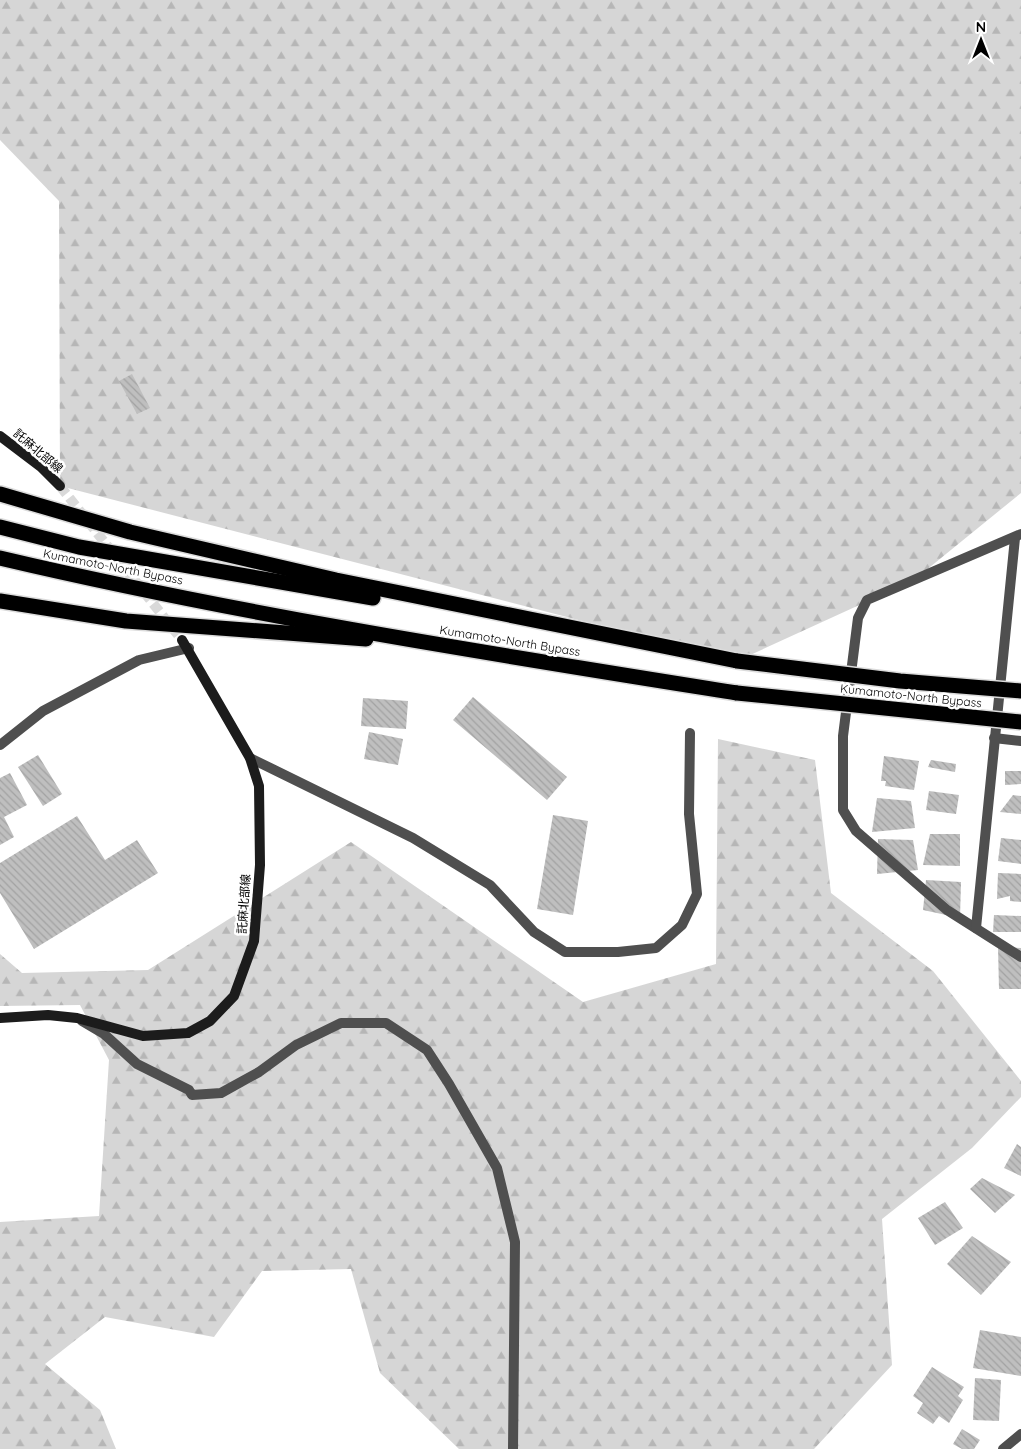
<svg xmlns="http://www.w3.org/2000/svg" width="1021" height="1449" font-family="Quicksand,'Noto Sans JP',sans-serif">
	<defs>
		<pattern id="forest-firs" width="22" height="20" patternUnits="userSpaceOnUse" patternTransform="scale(1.25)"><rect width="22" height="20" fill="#d6d6d6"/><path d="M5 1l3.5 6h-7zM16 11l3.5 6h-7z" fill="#b6b6b6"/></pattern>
		<pattern id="building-back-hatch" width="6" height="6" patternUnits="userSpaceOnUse" patternTransform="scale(1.25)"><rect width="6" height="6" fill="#bfbfbf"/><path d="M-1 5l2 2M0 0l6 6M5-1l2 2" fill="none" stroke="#a2a2a2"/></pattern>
	</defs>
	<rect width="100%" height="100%" fill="#fff"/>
	<g fill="url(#forest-firs)">
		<polygon points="0,0 1021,0 1021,493 914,580 737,661 60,486 59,201 0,140"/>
		<polygon points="718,739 815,760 831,893 933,971 1021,1081 1021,1097 972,1148 882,1219 892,1365 814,1449 459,1449 380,1373 351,1269 262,1271 214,1337 105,1317 45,1364 100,1410 116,1449 0,1449 0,1222 99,1216 109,1060 80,1005 0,1006 0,954 22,973 148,970 351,842 583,1002 716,964"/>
	</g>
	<g fill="url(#building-back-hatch)">
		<polygon points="132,374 150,408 137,414 119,381"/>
		<polygon points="473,697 567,777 547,800 453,720"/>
		<polygon points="363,698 408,701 406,729 361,726"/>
		<polygon points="369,732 403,739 398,765 364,759"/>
		<polygon points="38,755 62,794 43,806 18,767"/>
		<polygon points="884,756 919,761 914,790 885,786 886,781 881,781"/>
		<polygon points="931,760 956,764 955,772 928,767"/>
		<polygon points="1005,771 1021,771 1021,784 1005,785"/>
		<polygon points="10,773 27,805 4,817 14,837 0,845 0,778"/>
		<polygon points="929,791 959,795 956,814 926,810"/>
		<polygon points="1013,795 1021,796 1021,814 1000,812"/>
		<polygon points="877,798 911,801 915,828 872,832"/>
		<polygon points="553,815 588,821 573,915 537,909"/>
		<polygon points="77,816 105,860 137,840 158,873 34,949 0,893 0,863"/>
		<polygon points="930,834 960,834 960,866 923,865"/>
		<polygon points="1001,838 1021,840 1021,864 998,861"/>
		<polygon points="878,839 913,840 918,870 877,874"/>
		<polygon points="998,873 1021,874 1021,902 1010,901 1010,896 997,899"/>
		<polygon points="926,880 961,882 960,918 923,910"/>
		<polygon points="994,915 1021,916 1021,932 993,932"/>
		<polygon points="998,947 1021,948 1021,989 999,989"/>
		<polygon points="1017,1144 1021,1147 1021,1176 1004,1168"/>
		<polygon points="982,1178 1015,1195 995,1213 970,1189"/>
		<polygon points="945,1202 963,1228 935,1245 918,1218"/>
		<polygon points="972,1236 1011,1262 981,1295 947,1264"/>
		<polygon points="980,1330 1021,1337 1021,1376 973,1368"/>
		<polygon points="932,1367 964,1387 958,1396 963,1400 949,1423 939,1416 933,1424 917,1413 923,1403 913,1396"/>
		<polygon points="975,1378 1001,1380 999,1421 973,1420"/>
		<polygon points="962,1429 980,1440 974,1449 962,1449 953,1444"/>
	</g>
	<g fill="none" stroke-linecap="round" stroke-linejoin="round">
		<polyline stroke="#d9d9d9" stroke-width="10" stroke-dasharray="10 5" stroke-linecap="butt" points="60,486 182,640"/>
		<g stroke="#dbdbdb" stroke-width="18">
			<g id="highway">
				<polyline points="0,494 130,532 336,580 737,661"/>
				<polyline points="0,527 79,547 373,598"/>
				<path d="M0 558C242 615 492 654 737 693"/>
				<polyline points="0,601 126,621 366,639"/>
			</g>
		</g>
		<g stroke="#4f4f4f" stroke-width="10">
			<polyline points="1021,534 867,600 858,618 843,736 843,810 856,831 947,910 1021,957"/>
			<polyline points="994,738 1021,741"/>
			<polyline points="0,745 43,711 139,660 189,648"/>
			<polyline points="250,758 413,838 490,885 534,932 565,952 618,952 656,948 682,925 697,894 689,814 690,733"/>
			<polyline points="976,928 1015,538"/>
			<polyline points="82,1021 104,1034 137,1064 189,1090 192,1095 221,1093 259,1072 296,1045 341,1023 386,1023 427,1050 449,1084 497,1168 515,1242 513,1449"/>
			<polyline points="1003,1449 1021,1434"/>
		</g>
		<g stroke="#1c1c1c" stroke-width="10">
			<polyline points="0,436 41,467 60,486"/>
			<polyline points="0,1018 48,1015 77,1018 143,1036 188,1033 210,1021 234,996 254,941 260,865 259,786 250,758 182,640"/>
		</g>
		<use href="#highway" stroke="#000" stroke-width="15"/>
		<g stroke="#dbdbdb" stroke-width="18" stroke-linecap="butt">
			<g id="highway-bridge">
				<polyline points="737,661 900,681 1021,691"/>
				<polyline points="737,693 1021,722"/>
			</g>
		</g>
		<use href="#highway-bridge" stroke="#000" stroke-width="15"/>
	</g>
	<g text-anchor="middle" stroke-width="5" stroke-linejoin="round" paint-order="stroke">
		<g font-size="12" fill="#000" stroke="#fff">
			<text transform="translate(38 451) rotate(40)" y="4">託麻北部線</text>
			<text transform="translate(113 567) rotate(11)" y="4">Kumamoto-North Bypass</text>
			<text transform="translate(510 641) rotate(9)" y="4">Kumamoto-North Bypass</text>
			<text transform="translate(911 696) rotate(6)" y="4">Kumamoto-North Bypass</text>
			<text transform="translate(244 904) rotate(-86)" y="4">託麻北部線</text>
		</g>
	</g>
	<g transform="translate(981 40)" stroke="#ffffff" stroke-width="4" paint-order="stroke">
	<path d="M0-4L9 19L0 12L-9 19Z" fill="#000000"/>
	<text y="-8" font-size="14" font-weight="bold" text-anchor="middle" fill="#000000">N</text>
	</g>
</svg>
